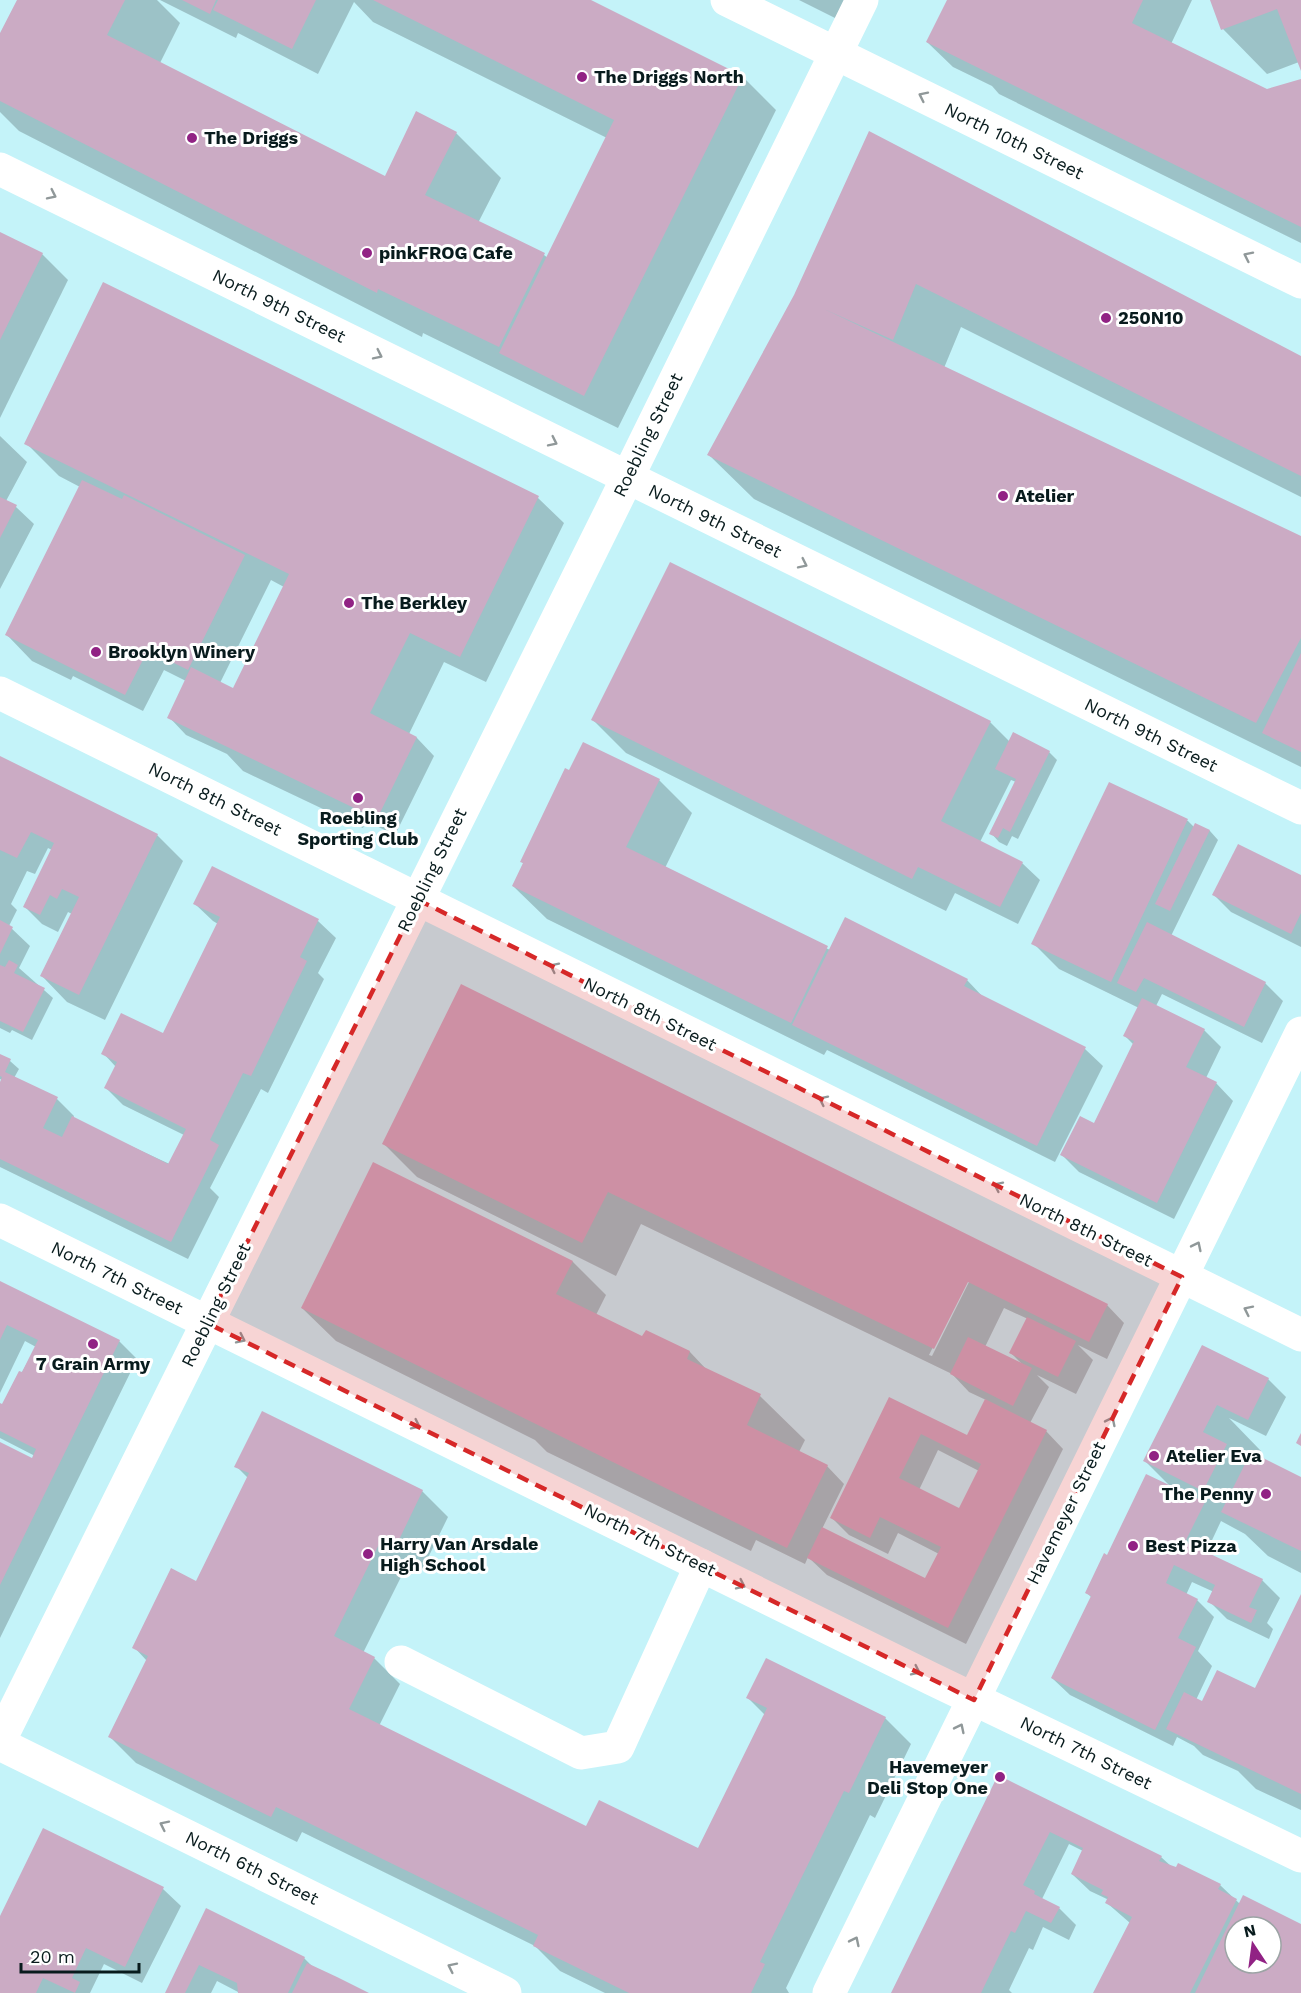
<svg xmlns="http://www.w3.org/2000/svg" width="1301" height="1993" font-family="'Work Sans',sans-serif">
	<rect width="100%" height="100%" fill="#c4f3f9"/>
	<g fill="#0003" fill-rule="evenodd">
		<polygon points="19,0 157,0 180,23 160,63 386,178 456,133 501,178 478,223 544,255 548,258 607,138 373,22 354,2 318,74 238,33 236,38 160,0 588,0 743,77 776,110 618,428 423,333 422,337 19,131 0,112 0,36"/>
		<polygon points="799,0 849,0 839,20"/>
		<polygon points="948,0 1192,0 1171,44 1273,94 1301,80 1301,243 999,94 992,86 953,67 927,42"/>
		<polygon points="1212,0 1301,0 1301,66 1299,62 1267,74 1223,29"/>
		<polygon points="870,133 1301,357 1301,497 961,327 944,368 1301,538 1301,767 754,499 709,455 796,296"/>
		<polygon points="0,234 42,254 68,280 0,418"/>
		<polygon points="0,436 27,462 6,501 16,507 34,524 0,589"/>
		<path d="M26 443 538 498 564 523 486 682 444 662 409 734 417 738 434 756 395 835 366 821 363 828 243 771 227 754 186 735 169 717 186 681 164 670 143 711 73 676 71 680 32 661 7 635 80 487 59 476ZM271 580 284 587 233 690 220 683Z"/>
		<polygon points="593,720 990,722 1010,742 1049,752 1057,760 1018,839 1012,836 1007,846 999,842 991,833 1016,782 1011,780 980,842 1022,863 1040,880 1018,924 955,893 946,911 626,753"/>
		<polygon points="0,758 157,835 183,861 105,1020 67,1002 42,976 72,914 68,912 58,932 42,924 25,907 52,850 48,848 35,874 27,871 11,904 17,910 9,926 30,946 19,968 53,998 32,1040 12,1030 10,1033 0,1028"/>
		<polygon points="659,780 692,813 665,868 830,950 967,980 984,998 1085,1049 1103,1066 1055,1162 827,1050 824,1055 547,919 513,886 524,864 522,862"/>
		<polygon points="1109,784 1188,821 1194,827 1196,825 1210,831 1218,840 1171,936 1265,983 1283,1001 1262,1043 1162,994 1156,1006 1204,1030 1221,1047 1206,1078 1216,1083 1233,1101 1174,1219 1079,1172 1062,1155 1094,1125 1134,1045 1125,1036 1139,1008 1059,969 1033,943"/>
		<polygon points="1301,877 1301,947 1231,912 1214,895"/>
		<polygon points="195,904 318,921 336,938 318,973 324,979 268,1093 261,1089 210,1188 219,1197 188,1259 0,1167 0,1085 2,1080 0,1079 0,1056 10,1061 19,1069 14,1078 57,1099 74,1116 73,1119 176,1167 184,1135 123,1105 106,1088 116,1067 103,1053 163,1035 218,924 213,921"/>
		<path d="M461 986 1107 1305 1124 1323 1107 1359 1078 1345 1093 1360 1076 1394 1037 1375 1049 1387 1030 1423 1046 1431 1063 1449 966 1644 827 1575 808 1557 805 1564 756 1540 751 1551 547 1452 535 1440 336 1341 302 1308 374 1164 573 1262 606 1295 596 1315 643 1338 646 1332 690 1352 707 1370 760 1396 805 1440 799 1452 827 1466 844 1484 822 1529 926 1580 939 1554 898 1533 888 1554 849 1535 832 1518 890 1399 967 1437 986 1400 969 1392 952 1374 641 1224 616 1276 417 1177 384 1144ZM979 1256H982L932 1356 929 1355ZM1004 1308 1028 1319 1011 1353 1023 1365 985 1347ZM938 1450 979 1471 960 1510 919 1490Z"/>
		<polygon points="0,1283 119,1341 137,1359 0,1638 0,1444 33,1460 35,1456 0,1438 0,1405 3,1406 36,1347 25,1341 0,1393"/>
		<polygon points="1268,1379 1286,1397 1266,1436 1229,1418 1261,1451 1257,1457 1301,1478 1301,1573 1268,1556 1245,1534 1221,1521 1206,1553 1262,1580 1280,1598 1267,1623 1273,1629 1269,1639 1227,1619 1209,1601 1214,1592 1192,1582 1186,1595 1197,1600 1214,1617 1198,1651 1212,1666 1196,1700 1203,1703 1255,1691 1301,1598 1301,1810 1256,1789 1238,1771 1203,1755 1194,1746 1177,1737 1173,1746 1070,1695 1052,1678 1092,1598 1087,1593 1108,1557 1171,1487 1145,1461 1182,1389"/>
		<polygon points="236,1466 422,1491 448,1517 422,1570 408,1563 363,1653 374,1658 400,1684 379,1726 587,1828 699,1850 765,1715 748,1698 885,1718 911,1744 875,1818 870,1815 786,1988 789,1993 605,1993 560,1971 535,1946 302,1832 297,1842 136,1763 110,1737 147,1661 134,1647 196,1583 248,1478"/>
		<path d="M999 1777 1161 1857 1172 1867 1220 1885 1240 1904 1301 1926V1993H1094L1130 1923 1107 1903 1109 1900 1090 1891 1072 1874 1083 1851 1069 1844 1042 1899 1059 1908 1076 1925 1069 1940 1043 1927 1033 1950 1029 1948 1009 1990 1012 1993H893ZM1235 1927H1271V1963H1235Z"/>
		<polygon points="163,1889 181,1906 142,1983 104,1964 90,1993 0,1993 0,1919"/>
		<polygon points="207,1910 304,1958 314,1968 366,1993 240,1993 217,1981 211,1993 166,1993"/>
	</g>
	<g fill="#cbabc4" fill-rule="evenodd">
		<polygon points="17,0 125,0 107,35 385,176 416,111 457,132 425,195 545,253 499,347 378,289 377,293 0,101 0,33"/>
		<polygon points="182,0 216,0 210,14"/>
		<polygon points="218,0 316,0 292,49 213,10"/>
		<polygon points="373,0 591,0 743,76 584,396 499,353 614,120"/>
		<polygon points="947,0 1143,0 1132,23 1267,89 1301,79 1301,227 926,42"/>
		<polygon points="1210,0 1301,0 1301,71 1277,9 1221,30"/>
		<polygon points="869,131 1301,356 1301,476 916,284 893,340 824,309 1301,536 1301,638 1256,723 707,455 794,295"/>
		<polygon points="0,232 43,253 0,340"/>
		<polygon points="103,282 539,496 460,657 410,633 370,713 417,737 377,819 167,718 191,667 233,688 289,574 24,444"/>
		<polygon points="82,480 122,499 124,495 245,555 188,670 148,650 125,695 5,635"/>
		<polygon points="0,497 17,505 0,538"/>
		<polygon points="670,562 991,721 941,821 1023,862 1000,907 918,867 912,879 591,720"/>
		<polygon points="1301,653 1301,752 1262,733"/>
		<polygon points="1013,732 1050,751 1010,832 1003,828 998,838 989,834 1016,779 995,769"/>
		<polygon points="583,742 660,779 626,847 828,946 791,1023 512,886 523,863 520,862 565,768 569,770"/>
		<polygon points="0,756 158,834 79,995 40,976 79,897 62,889 57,899 50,895 40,915 23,907 54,843 31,832 17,858 0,850"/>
		<polygon points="1109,782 1188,819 1111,982 1031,944"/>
		<polygon points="1195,823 1210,830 1170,911 1155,904"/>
		<polygon points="1238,844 1301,875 1301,913 1291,934 1212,895"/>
		<polygon points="212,866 319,919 300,957 307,961 251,1076 243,1073 210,1140 219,1145 171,1242 0,1159 0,1082 2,1077 0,1076 0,1054 11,1059 5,1072 58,1097 43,1128 62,1137 72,1116 168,1164 186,1129 104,1088 117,1062 101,1054 121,1013 163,1033 220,917 193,904"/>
		<polygon points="845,917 968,979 964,986 1086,1047 1037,1146 792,1025"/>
		<polygon points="0,920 13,927 0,954"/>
		<polygon points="1147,922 1266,982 1244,1027 1144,978 1136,992 1117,983"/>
		<polygon points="9,960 18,965 14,973 45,988 23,1032 0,1021 0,965 5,967"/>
		<polygon points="461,984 1108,1304 1089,1342 968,1282 934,1349 608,1192 582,1243 382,1144"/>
		<polygon points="1142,998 1205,1029 1186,1067 1217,1082 1157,1203 1060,1155 1080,1116 1094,1123 1134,1041 1123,1036"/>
		<polygon points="373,1162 573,1261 556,1294 642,1336 646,1330 690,1351 687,1359 761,1394 747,1425 828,1465 787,1548 301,1308"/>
		<polygon points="0,1281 120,1340 0,1585 0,1442 32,1458 36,1449 0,1431 0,1403 2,1404 19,1371 22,1372 38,1340 7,1325 0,1340"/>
		<polygon points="1027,1317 1076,1341 1058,1377 1009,1353"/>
		<polygon points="968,1337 1032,1368 1013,1406 950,1374"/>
		<polygon points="1202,1345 1269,1378 1248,1420 1217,1405 1203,1432 1227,1444 1203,1491 1143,1461"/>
		<path d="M889 1397 967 1435 985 1399 1047 1430 948 1628 807 1558 822 1527 925 1578 941 1547 880 1517 870 1538 830 1518ZM921 1434 981 1464 959 1508 899 1478Z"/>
		<polygon points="262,1411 423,1490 396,1546 382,1538 334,1636 375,1657 349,1709 586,1826 599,1800 698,1848 767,1708 746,1698 766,1658 886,1717 849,1793 844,1791 760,1962 765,1964 751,1993 629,1993 533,1946 538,1935 276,1807 271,1817 108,1737 148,1656 132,1648 171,1568 196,1581 249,1473 234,1467"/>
		<polygon points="1301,1433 1301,1446 1296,1443"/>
		<polygon points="1251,1452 1301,1477 1301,1551 1221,1512"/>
		<polygon points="1146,1474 1205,1502 1185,1542 1263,1579 1249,1607 1257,1610 1251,1623 1207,1602 1215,1585 1174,1565 1166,1583 1198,1599 1178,1638 1196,1647 1155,1730 1051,1678 1091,1596 1085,1593 1104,1553 1107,1555"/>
		<polygon points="1301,1594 1301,1794 1166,1729 1184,1692 1202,1701 1217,1670 1255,1688"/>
		<polygon points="998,1775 1162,1856 1159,1861 1176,1867 1178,1863 1221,1884 1218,1889 1237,1899 1190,1993 1093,1993 1132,1917 1105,1903 1108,1897 1101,1894 1103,1890 1071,1874 1083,1848 1050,1832 1023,1885 1035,1891 1034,1894 1060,1907 1051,1923 1026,1911 1015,1933 1011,1931 981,1993 891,1993"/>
		<polygon points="43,1828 164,1887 125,1967 86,1948 72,1978 80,1982 75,1993 43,1978 36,1993 0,1993 0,1916"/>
		<path d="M1243 1895 1301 1924V1993H1195ZM1235 1927H1271V1963H1235Z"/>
		<polygon points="206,1908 305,1957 288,1993 238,1993 237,1983 199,1965 185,1993 165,1993"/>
		<polygon points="307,1963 337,1977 369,1993 292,1993"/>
	</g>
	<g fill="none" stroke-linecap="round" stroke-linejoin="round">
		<g stroke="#fff" stroke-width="33">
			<polyline points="727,0 1301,282"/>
			<polyline points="0,169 1301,808"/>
			<polyline points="0,693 1301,1335"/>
			<polyline points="0,1220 932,1679 1301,1856"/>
			<polyline points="401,1662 581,1753 618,1747 701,1565"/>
			<polyline points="0,1740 609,515 862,0"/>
			<polyline points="0,1744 505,1993"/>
			<polyline points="829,1993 1301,1033"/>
		</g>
	</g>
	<defs><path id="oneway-chevron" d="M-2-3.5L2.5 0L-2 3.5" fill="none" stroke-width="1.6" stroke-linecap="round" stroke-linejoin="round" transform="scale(1.5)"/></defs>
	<g stroke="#909899">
		<use href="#oneway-chevron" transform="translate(923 96) rotate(-154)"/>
		<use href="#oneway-chevron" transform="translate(52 195) rotate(26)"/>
		<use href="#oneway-chevron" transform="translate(1248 256) rotate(-154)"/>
		<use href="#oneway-chevron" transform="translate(378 355) rotate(26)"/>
		<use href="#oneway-chevron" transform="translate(553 442) rotate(26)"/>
		<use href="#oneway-chevron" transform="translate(803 564) rotate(26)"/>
		<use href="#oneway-chevron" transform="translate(554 967) rotate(-154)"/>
		<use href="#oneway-chevron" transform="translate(823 1100) rotate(-154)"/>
		<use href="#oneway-chevron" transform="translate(998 1186) rotate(-154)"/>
		<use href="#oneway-chevron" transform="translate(1197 1246) rotate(-64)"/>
		<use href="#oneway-chevron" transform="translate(1248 1310) rotate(-154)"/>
		<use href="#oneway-chevron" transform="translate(241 1339) rotate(26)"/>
		<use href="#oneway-chevron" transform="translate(1111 1421) rotate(-64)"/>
		<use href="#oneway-chevron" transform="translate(416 1425) rotate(26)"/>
		<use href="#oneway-chevron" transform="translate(741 1585) rotate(26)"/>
		<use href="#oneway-chevron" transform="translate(916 1671) rotate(26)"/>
		<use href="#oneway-chevron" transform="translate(960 1728) rotate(-64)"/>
		<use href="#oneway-chevron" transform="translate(164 1825) rotate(-154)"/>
		<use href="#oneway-chevron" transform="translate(855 1941) rotate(-64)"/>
		<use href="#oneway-chevron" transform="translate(452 1967) rotate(-154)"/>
	</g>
	<path fill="#d62828" fill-opacity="0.2" stroke="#d62828" stroke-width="4.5" stroke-dasharray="12 8" stroke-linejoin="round" d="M418 900 1182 1277 974 1700 207 1323Z"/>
	<g fill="#912284" stroke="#fff" stroke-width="2">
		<circle cx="582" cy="77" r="6"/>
		<circle cx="192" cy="138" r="6"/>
		<circle cx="367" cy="253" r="6"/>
		<circle cx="1106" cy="318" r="6"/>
		<circle cx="1003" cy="496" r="6"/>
		<circle cx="349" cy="603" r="6"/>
		<circle cx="96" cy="652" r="6"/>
		<circle cx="358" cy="798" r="6"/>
		<circle cx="93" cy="1344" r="6"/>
		<circle cx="1154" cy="1456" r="6"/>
		<circle cx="1266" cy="1494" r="6"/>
		<circle cx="1133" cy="1546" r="6"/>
		<circle cx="368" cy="1554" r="6"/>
		<circle cx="1000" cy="1777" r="6"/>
	</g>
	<g text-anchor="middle" stroke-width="6" stroke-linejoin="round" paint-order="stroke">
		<g font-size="18" font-weight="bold" fill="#081b1d" stroke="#fff" text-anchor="start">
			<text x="594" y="83">The Driggs North</text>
			<text x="204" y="144">The Driggs</text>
			<text x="379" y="259">pinkFROG Cafe</text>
			<text x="1118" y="324">250N10</text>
			<text x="1015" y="502">Atelier</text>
			<text x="361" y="609">The Berkley</text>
			<text x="108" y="658">Brooklyn Winery</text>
			<text x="358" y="824" text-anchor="middle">Roebling<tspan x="358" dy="21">Sporting Club</tspan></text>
			<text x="93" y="1370" text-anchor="middle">7 Grain Army</text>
			<text x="1166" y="1462">Atelier Eva</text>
			<text x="1254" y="1500" text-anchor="end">The Penny</text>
			<text x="380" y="1550">Harry Van Arsdale<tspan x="380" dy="21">High School</tspan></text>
			<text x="1145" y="1552">Best Pizza</text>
			<text x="988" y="1773" text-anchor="end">Havemeyer<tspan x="988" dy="21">Deli Stop One</tspan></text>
		</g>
		<g font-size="18" fill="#081b1d" stroke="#fff">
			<text transform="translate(1014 141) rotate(26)" y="6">North 10th Street</text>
			<text transform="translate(279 306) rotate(26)" y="6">North 9th Street</text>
			<text transform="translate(648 435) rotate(-64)" y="6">Roebling Street</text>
			<text transform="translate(715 521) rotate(26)" y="6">North 9th Street</text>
			<text transform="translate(1151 735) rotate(26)" y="6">North 9th Street</text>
			<text transform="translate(215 799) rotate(26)" y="6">North 8th Street</text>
			<text transform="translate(432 870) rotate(-64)" y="6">Roebling Street</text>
			<text transform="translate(650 1014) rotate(26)" y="6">North 8th Street</text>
			<text transform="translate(1086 1230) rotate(26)" y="6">North 8th Street</text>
			<text transform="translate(117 1278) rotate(26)" y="6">North 7th Street</text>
			<text transform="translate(216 1305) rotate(-64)" y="6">Roebling Street</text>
			<text transform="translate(1066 1513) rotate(-64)" y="6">Havemeyer Street</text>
			<text transform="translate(650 1540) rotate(26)" y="6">North 7th Street</text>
			<text transform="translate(1086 1753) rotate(26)" y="6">North 7th Street</text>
			<text transform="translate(252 1868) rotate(26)" y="6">North 6th Street</text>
		</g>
	</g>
	<g transform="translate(1253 1945) rotate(347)"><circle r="28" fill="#ffffff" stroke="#9ca4a5" stroke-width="1.5"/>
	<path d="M0-4.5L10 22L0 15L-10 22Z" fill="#912284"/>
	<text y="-9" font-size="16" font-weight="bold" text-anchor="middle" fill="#081b1d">N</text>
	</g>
	<path d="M21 1963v9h118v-9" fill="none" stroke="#081b1d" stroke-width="3"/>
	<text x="30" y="1963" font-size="18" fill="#081b1d" stroke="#ffffff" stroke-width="4.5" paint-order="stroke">20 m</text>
</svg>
